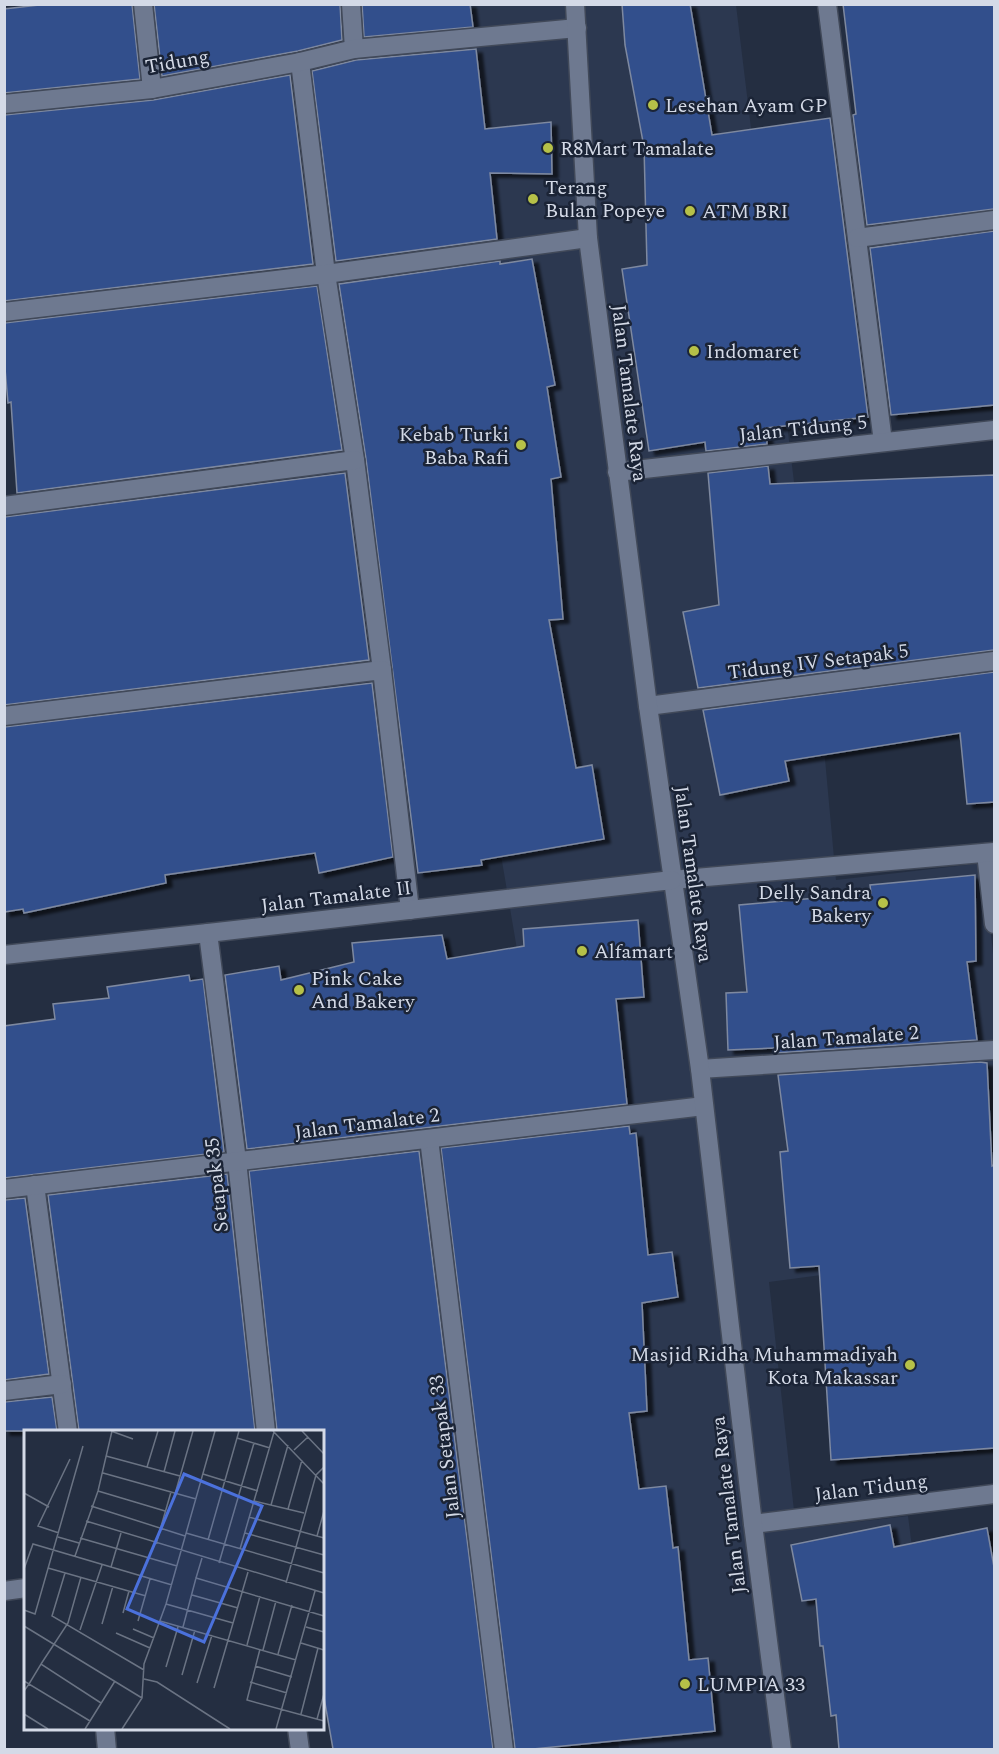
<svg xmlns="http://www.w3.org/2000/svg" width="999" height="1754" font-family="Spectral,serif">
	<defs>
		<filter id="shadow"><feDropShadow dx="6" dy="4" stdDeviation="1.5" flood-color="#0009"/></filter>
	</defs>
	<rect width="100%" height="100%" fill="#242e41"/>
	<polygon fill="#2c3850" points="363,5 736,5 817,671 836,880 984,863 994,964 994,1252 769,1282 796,1529 908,1516 938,1749 619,1749 546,1120 494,814 429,267 338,281 321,40 361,39"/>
	<g fill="#334f8c" stroke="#7e89a0" stroke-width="1.5" filter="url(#shadow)">
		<polygon points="48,4 132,4 140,79 4,93 4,9"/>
		<polygon points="154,4 340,4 342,40 298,51 162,76"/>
		<polygon points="362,4 470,4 473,27 364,37"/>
		<polygon points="622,4 690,4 712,135 830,118 868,417 766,428 767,444 706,451 705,442 649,451 622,269 647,265 644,147 625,45"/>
		<polygon points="843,4 994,4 994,209 867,225 853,115 856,114"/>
		<polygon points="476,49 485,129 551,122 552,174 490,173 497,239 336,261 312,71 356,60"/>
		<polygon points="290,75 313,264 4,301 4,115 153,100"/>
		<polygon points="994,231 994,405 891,415 870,248"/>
		<polygon points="532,259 555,385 547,387 561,477 551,479 563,619 549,620 576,768 592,765 604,839 481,860 482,865 418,873 366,459 339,284 500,261 500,264"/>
		<polygon points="317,286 342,450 17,493 11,402 8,403 4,357 4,323"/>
		<polygon points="768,466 770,484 994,475 994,650 698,688 683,612 719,605 708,473"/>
		<polygon points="345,473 369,660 4,705 4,517"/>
		<polygon points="994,672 994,802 967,804 960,733 785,761 789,781 720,795 703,710"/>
		<polygon points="372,683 393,857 319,873 315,853 165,875 166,883 24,913 23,909 4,912 4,727"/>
		<polygon points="975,875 976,961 967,962 977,1040 775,1053 774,1048 728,1050 726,993 747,992 739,905 871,893 870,885"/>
		<polygon points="638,920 644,997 616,999 627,1104 247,1149 225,975 279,966 281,980 354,962 352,943 442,935 447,959 524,946 523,929"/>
		<polygon points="189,975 190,981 203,979 224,1152 4,1178 4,1026 55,1019 53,1004 109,998 107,987"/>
		<polygon points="980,1062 987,1063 992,1166 994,1165 994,1448 831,1460 819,1266 790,1268 780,1152 788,1151 778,1075"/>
		<polygon points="629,1126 630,1134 636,1133 648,1255 672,1252 678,1297 642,1303 647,1411 629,1413 639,1489 666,1486 673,1548 678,1547 689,1660 708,1658 715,1731 533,1749 515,1749 441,1148"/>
		<polygon points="419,1151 493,1749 333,1749 322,1686 322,1431 277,1431 249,1171"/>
		<polygon points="227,1174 255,1431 79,1431 48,1195"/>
		<polygon points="25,1198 49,1374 4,1380 4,1200"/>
		<polygon points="52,1397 57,1431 4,1431 4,1402"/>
		<polygon points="890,1525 894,1547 987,1528 994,1567 994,1749 839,1749 836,1715 831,1716 823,1646 820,1646 816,1599 802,1601 791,1545"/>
	</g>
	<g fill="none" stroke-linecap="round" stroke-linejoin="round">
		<g stroke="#414959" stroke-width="21">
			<g id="minor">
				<polyline points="143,4 152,89"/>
				<polyline points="351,4 354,49"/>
				<polyline points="827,4 883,442"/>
				<polyline points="300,62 326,274 355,460 382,670"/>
				<polyline points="4,104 152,89 300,62 354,49 577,28"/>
				<polyline points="857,238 994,220"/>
				<polyline points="4,312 326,274 588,238"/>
				<polyline points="617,472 994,430"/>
				<polyline points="4,506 355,460"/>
				<polyline points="648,706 994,661"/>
				<polyline points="4,716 382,670 410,910"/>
				<polyline points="986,853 994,924"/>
				<polyline points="672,880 994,852"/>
				<polyline points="208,933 237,1161 266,1432"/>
				<polyline points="700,1069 994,1050"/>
				<polyline points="429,1139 504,1750"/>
				<polyline points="35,1185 68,1432"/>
				<polyline points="4,1189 704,1106"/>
				<polyline points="4,1391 62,1384"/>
				<polyline points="753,1524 994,1494"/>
				<polyline points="4,1591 26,1588"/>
				<polyline points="105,1728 107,1750"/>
				<polyline points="297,1728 300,1750"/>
			</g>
		</g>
		<g stroke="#414959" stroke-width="21">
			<g id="tertiary">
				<polyline points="575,4 588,238 648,706 700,1069 753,1524 782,1750"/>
				<polyline points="4,955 208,933 672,880"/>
			</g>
		</g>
		<use href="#minor" stroke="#6e7990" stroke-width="18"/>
		<use href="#tertiary" stroke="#6e7990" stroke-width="18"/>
	</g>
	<g fill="#b6c148" stroke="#1b2436" stroke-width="2">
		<circle cx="653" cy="105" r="6"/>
		<circle cx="548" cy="148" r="6"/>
		<circle cx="533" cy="199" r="6"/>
		<circle cx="690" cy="211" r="6"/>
		<circle cx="694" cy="351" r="6"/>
		<circle cx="521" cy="445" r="6"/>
		<circle cx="883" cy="903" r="6"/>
		<circle cx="582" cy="951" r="6"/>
		<circle cx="299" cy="990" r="6"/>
		<circle cx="910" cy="1365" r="6"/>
		<circle cx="685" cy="1684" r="6"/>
	</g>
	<g text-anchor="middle" stroke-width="5" stroke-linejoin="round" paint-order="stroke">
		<g font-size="20" fill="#d4dae7" stroke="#1b2436">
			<text transform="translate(177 61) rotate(-10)" y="7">Tidung</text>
			<text transform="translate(630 393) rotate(83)" y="7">Jalan Tamalate Raya</text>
			<text transform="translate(803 428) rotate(-6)" y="7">Jalan Tidung 5</text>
			<text transform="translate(818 661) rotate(-7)" y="7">Tidung IV Setapak 5</text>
			<text transform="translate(694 874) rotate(82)" y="7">Jalan Tamalate Raya</text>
			<text transform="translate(336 896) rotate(-7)" y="7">Jalan Tamalate II</text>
			<text transform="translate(846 1037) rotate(-4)" y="7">Jalan Tamalate 2</text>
			<text transform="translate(367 1123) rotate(-7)" y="7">Jalan Tamalate 2</text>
			<text transform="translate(216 1185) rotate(-96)" y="7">Setapak 35</text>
			<text transform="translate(444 1447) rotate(-97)" y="7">Jalan Setapak 33</text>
			<text transform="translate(871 1487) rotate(-7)" y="7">Jalan Tidung</text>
			<text transform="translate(728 1505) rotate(-97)" y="7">Jalan Tamalate Raya</text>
		</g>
		<g font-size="20" fill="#d4dae7" stroke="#1b2436" text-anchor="start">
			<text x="665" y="112">Lesehan Ayam GP</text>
			<text x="560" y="155">R8Mart Tamalate</text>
			<text x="545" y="194">Terang<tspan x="545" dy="23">Bulan Popeye</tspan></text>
			<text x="702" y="218">ATM BRI</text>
			<text x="706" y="358">Indomaret</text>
			<text x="509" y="441" text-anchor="end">Kebab Turki<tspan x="509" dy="23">Baba Rafi</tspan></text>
			<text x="871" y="899" text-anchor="end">Delly Sandra<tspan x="871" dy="23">Bakery</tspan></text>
			<text x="594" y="958">Alfamart</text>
			<text x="311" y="985">Pink Cake<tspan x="311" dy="23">And Bakery</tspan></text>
			<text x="898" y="1361" text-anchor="end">Masjid Ridha Muhammadiyah<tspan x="898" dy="23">Kota Makassar</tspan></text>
			<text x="697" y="1691">LUMPIA 33</text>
		</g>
	</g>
	<g transform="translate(24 1430)">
		<rect width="300" height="300" fill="#242e41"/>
		<path fill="none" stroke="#6a7383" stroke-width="1.5" d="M87 1 109 9M249 1 300 54M278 1 300 24M213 8 246 18M270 20 284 7M82 26 156 46M123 37 134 1M140 42 151 1M79 43 172 69M179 44 234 61M74 61 141 81M0 63 25 77M151 64 169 1M230 71 280 83M247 75 264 15M67 76 161 106M264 79 278 30M225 87 300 108M62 91 300 163M35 103 14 96 46 29M162 103 300 143M221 103 300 125M293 106 300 81M34 107 55 113M56 108 153 136M184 110 215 1M132 114 147 62M216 119 250 2M51 126 74 61 88 1M178 128 172 148 300 186M195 133 230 13M87 137 97 103M24 138 122 166M0 139 9 114 148 155M41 143 28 186 120 240M262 153 292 45 300 37M168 165 214 178M142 174 209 193M0 180 11 184 59 16M99 183 105 161M114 191 126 149M136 191 272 230M78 194 89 156M0 196 118 268M159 197 172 148M282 197 300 202M109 199 130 208M56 200 78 135M92 203 126 218M277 213 300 220M223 215 236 166M236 219 223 270 300 291M239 220 252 171M254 224 268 175M17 234 44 193 57 147M231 236 268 247M142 237 154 197M158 245 171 200M120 249 133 252 206 299M0 251 5 254 17 234 77 273M226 252 263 263M173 253 188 205M190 258 224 142M0 261 5 254 66 291M0 284 24 299M277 284 294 218M293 289 300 264M61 299 91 251M98 299 118 268 120 234 142 174 191 1M252 299 291 161"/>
		<path fill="#4b71dc" fill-opacity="0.15" stroke="#4b71dc" stroke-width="3" d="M160 44 238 76 180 212 103 179Z"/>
		<rect width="300" height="300" fill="none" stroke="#d4dae7" stroke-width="3"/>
	</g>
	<rect width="999" height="1754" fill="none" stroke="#d4dae7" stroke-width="12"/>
</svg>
